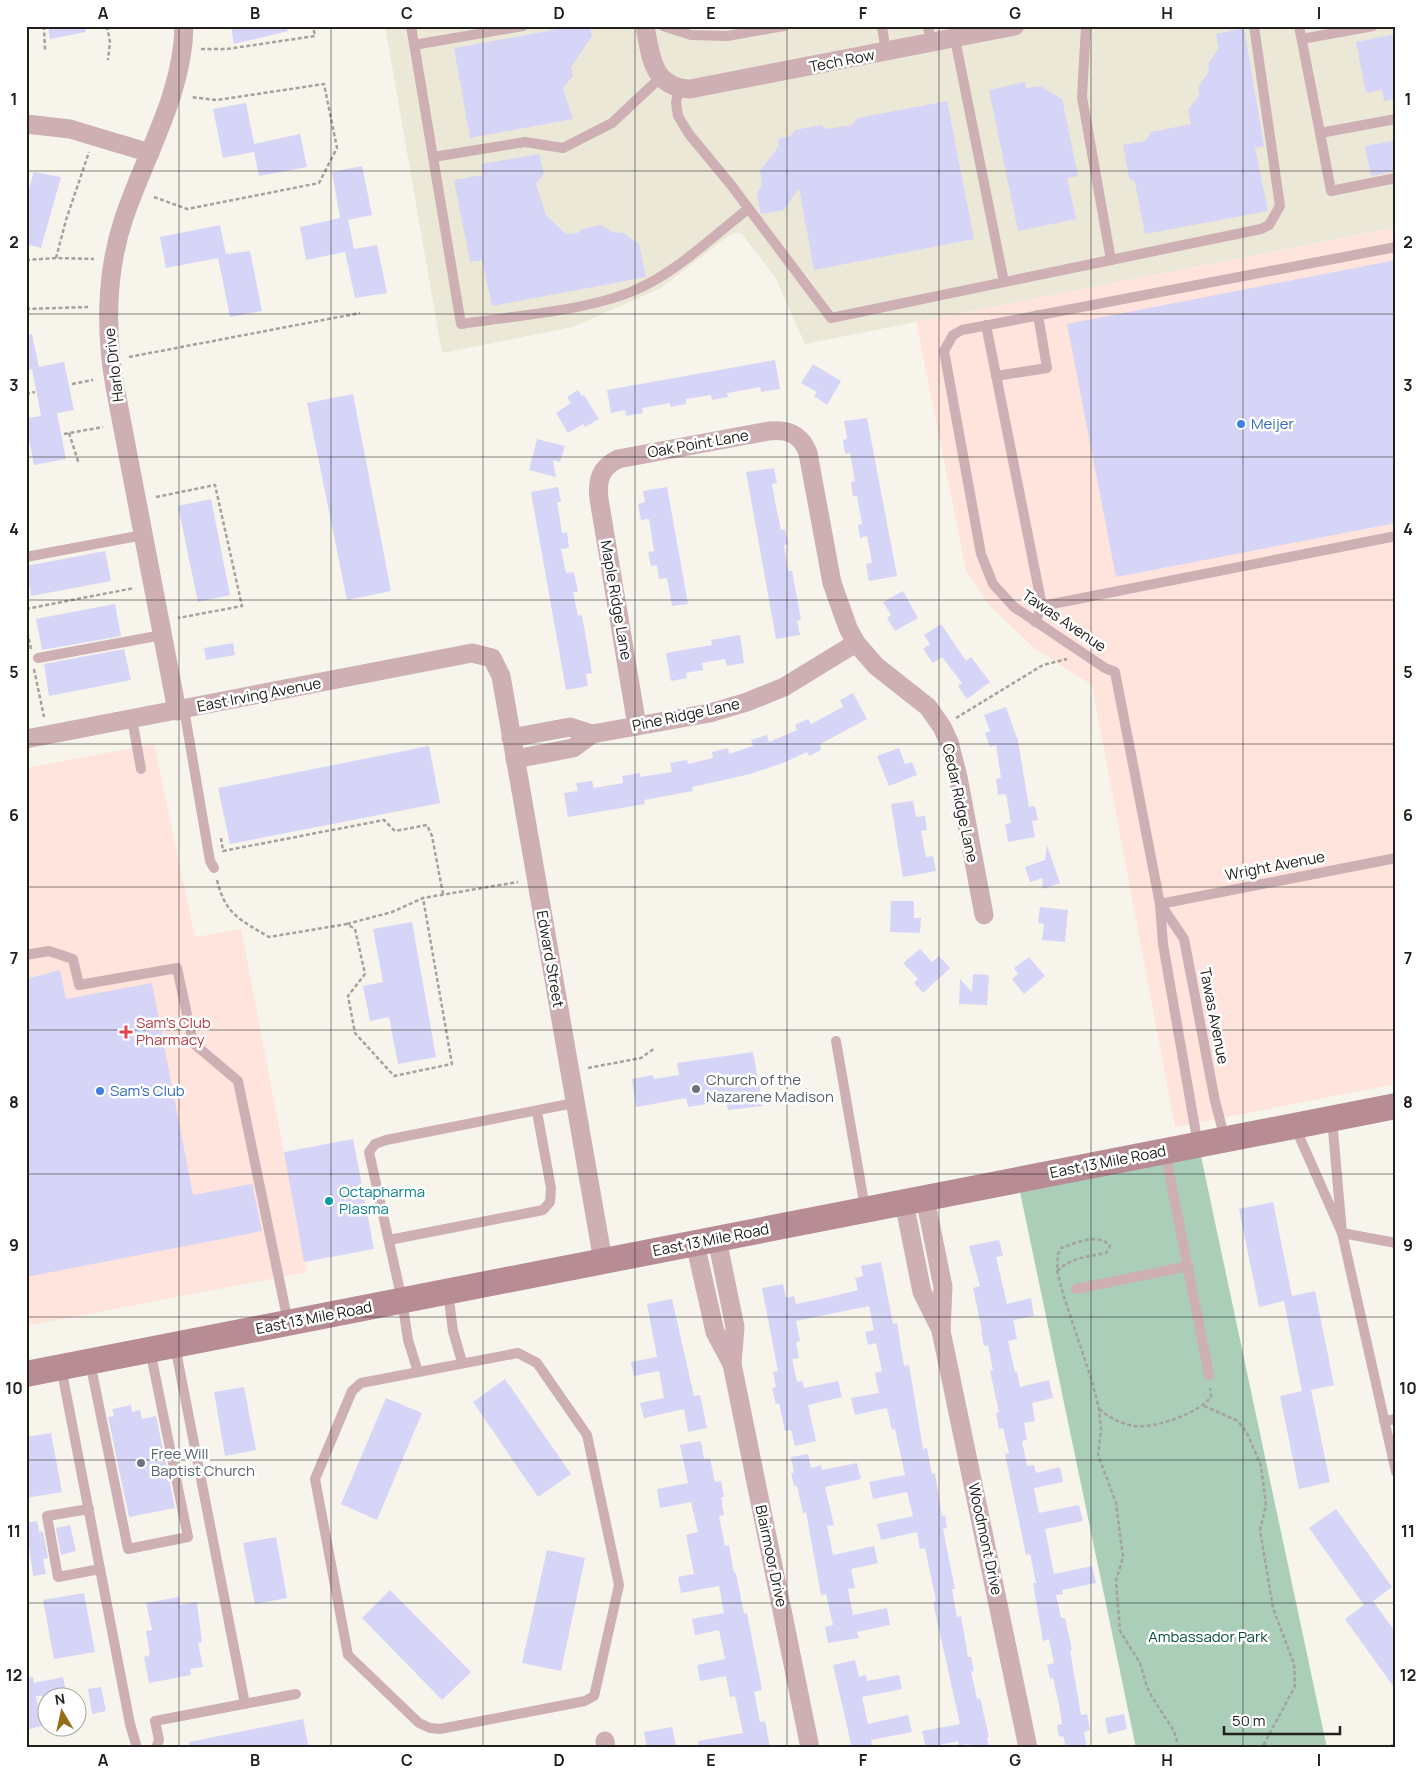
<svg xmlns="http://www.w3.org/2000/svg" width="1422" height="1774" font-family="Manrope,sans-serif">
	<rect width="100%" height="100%" fill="#f7f5eb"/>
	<g fill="#fee4dc">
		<polygon points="1396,227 1396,1084 1175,1127 1092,685 1034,648 988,604 966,570 916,322"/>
		<polygon points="154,744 195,937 241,929 307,1272 26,1326 26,768"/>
	</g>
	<polygon fill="#ece8d7" points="385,26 1396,26 1396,227 805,344 775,277 741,233 731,234 661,288 573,327 442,353"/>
	<polygon fill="#aaceb8" points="1199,1147 1327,1748 1136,1748 1018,1182"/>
	<g fill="#d6d4f7">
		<polygon points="48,26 85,26 86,32 50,39"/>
		<polygon points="231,26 287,26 288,31 234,44"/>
		<polygon points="575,26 590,26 592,36 571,67 573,76 563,88 573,119 470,138 454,48"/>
		<polygon points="1244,28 1264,146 1255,148 1268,211 1145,234 1135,182 1129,178 1123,145 1145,141 1151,132 1191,124 1188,110 1200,94 1198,88 1209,71 1208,64 1219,48 1216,34"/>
		<polygon points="1396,34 1396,99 1384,101 1382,90 1366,93 1356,42"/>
		<polygon points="1025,82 1026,88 1041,86 1062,99 1078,176 1067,178 1076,219 1018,231 989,90"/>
		<polygon points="947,101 974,239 814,270 799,188 784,210 761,214 757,193 762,186 760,171 779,146 778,139 790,136 795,130 821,125 827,129 852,125 858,118"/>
		<polygon points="246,103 254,144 300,134 307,167 259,176 254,152 223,158 213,109"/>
		<polygon points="1396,140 1396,171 1371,176 1365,146"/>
		<polygon points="539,154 544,174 536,184 546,215 566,234 578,233 582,229 601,225 612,232 623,233 639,244 646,277 492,306 482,260 470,262 454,180 483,175 482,164"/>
		<polygon points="362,166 372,215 348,220 354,249 377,245 387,293 355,298 345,252 306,260 300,227 340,218 332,172"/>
		<polygon points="34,172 61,177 41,248 26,244 26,198"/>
		<polygon points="220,225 226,254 250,251 262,311 230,317 218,258 166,268 160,237"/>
		<polygon points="1396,260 1396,523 1116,577 1067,324"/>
		<polygon points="32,334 39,367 64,362 74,410 57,413 66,459 34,465 26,424 26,418 41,416 32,369 26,371 26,335"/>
		<polygon points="775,360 780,389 761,392 760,387 727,393 728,397 712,400 711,395 686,399 686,404 670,407 670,403 642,408 643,413 626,416 625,410 611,413 607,390"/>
		<polygon points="813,364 841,381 827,405 814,396 817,392 801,383"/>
		<polygon points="578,390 582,396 584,395 599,419 585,427 583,424 568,433 556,413 571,403 567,397"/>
		<polygon points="353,394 391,591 347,600 307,403"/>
		<polygon points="867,418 897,576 869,581 866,564 872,563 867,536 860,538 858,525 862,524 857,496 853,496 851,482 855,481 850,453 845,454 843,440 847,439 844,421"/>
		<polygon points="537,439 565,446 560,462 553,460 556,477 529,470"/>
		<polygon points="774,468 777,483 772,484 777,512 781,530 785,529 788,544 784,545 788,571 792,571 801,620 797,621 800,635 776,639 746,472"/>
		<polygon points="558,487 561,502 557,502 562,533 567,532 569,548 561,549 566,573 574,572 578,592 573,592 578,616 582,615 592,673 586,674 588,686 566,690 531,492"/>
		<polygon points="667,487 688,604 672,606 667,578 659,579 657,565 651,566 648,552 654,551 649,519 641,520 638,504 645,502 643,491"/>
		<polygon points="211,499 230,595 198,602 178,506"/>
		<polygon points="105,551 111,581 31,596 26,566"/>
		<polygon points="903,591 918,618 895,631 887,618 891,615 883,602"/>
		<polygon points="115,604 121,636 42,650 36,619"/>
		<polygon points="941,624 966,661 971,657 990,682 967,699 958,686 962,683 942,657 933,663 923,649 930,644 924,635"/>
		<polygon points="740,635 744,663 727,666 725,659 702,663 703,670 686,673 687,678 671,681 666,653 712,645 711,640"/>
		<polygon points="233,643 235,655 206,660 204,648"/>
		<polygon points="124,649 131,680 49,696 44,664"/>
		<polygon points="853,693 867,719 820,744 821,750 809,756 807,752 783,763 750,774 692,787 693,791 644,800 645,804 568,817 564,793 578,791 576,783 592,781 594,788 623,783 622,776 640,773 640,777 672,772 670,763 687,760 688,764 713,758 712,752 728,748 729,754 753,746 751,740 767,735 769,742 797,730 795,725 808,719 811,724 843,707 840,700"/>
		<polygon points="1006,707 1018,741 1029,807 1035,806 1038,820 1032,821 1035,837 1008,842 1005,824 1011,823 1006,794 998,795 996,779 1001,778 996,745 990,747 985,733 990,731 984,715"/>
		<polygon points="429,746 440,803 230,844 218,788"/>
		<polygon points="899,748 905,764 912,762 917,775 889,786 877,756"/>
		<polygon points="913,801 916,817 925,816 927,830 921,831 926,857 933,856 936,871 903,877 891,804"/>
		<polygon points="1047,845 1060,883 1042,889 1043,878 1030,882 1025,867 1045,860"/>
		<polygon points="891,901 914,901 914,918 921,918 920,933 890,932"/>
		<polygon points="1040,907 1068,910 1065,942 1042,940 1044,924 1038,923"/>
		<polygon points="412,922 436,1057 398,1064 389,1017 370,1021 363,986 383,982 373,929"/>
		<polygon points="920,949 932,962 939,956 950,968 923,993 914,983 918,979 903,963"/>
		<polygon points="1029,957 1045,976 1024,994 1012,979 1018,974 1014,968"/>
		<polygon points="60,970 66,999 152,983 193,1195 252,1184 262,1231 26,1277 26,979"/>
		<polygon points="973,974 989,975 987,1005 959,1004 960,979 972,992"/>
		<polygon points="753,1052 763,1106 728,1110 726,1101 688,1107 686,1098 636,1107 632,1079 653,1075 654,1079 679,1075 677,1063"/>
		<polygon points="353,1139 374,1249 304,1262 284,1152"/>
		<polygon points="1273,1202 1292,1296 1315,1291 1334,1385 1311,1390 1330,1482 1299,1489 1280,1396 1302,1391 1284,1301 1259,1307 1239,1209"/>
		<polygon points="999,1240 1003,1256 996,1257 1007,1304 1031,1298 1034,1316 1013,1320 1017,1339 1008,1341 1015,1372 1017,1372 1020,1387 1049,1380 1053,1398 1032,1403 1035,1421 1024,1423 1027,1440 1022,1441 1027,1466 1034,1465 1036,1473 1060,1467 1063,1482 1034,1488 1039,1513 1079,1505 1083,1521 1045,1529 1054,1574 1092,1566 1096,1583 1062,1590 1063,1594 1056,1595 1061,1618 1065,1618 1072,1650 1070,1650 1081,1715 1087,1714 1090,1730 1084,1732 1087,1748 1066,1748 1063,1736 1059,1737 1057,1725 1062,1724 1059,1705 1053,1678 1050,1679 1047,1665 1054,1663 1049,1639 1043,1641 1033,1583 1036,1583 1030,1554 1026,1555 1005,1454 1009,1453 1003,1428 999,1429 996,1413 999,1412 990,1371 993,1370 988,1345 984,1346 981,1331 982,1331 973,1288 980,1286 969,1246"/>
		<polygon points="881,1262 893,1324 897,1323 904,1366 909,1365 923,1449 927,1448 932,1474 935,1473 942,1516 945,1515 947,1528 943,1529 955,1589 952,1589 957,1617 961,1616 968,1657 971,1657 974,1671 971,1672 977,1699 980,1698 989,1737 987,1737 989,1748 969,1748 969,1744 959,1746 958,1741 926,1748 922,1731 960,1724 933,1602 936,1601 925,1548 920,1549 917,1532 881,1540 877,1524 913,1516 907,1492 873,1499 869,1482 905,1475 895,1429 892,1430 887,1408 855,1415 851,1398 879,1393 875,1373 882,1371 876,1343 868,1345 865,1332 874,1330 869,1306 796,1321 800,1341 796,1342 799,1358 792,1359 797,1382 802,1381 804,1388 838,1381 842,1397 808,1405 816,1441 795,1446 791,1430 785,1431 779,1403 776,1404 772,1388 776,1387 773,1372 778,1371 762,1288 783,1284 786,1298 794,1296 796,1304 834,1296 858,1290 855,1278 863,1276 861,1266"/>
		<polygon points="672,1299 694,1396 700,1395 707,1428 688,1432 684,1409 644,1418 640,1403 664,1398 659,1371 634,1376 631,1362 657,1357 647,1304"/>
		<polygon points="505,1379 571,1474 538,1497 473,1402"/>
		<polygon points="244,1387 256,1450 225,1456 214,1392"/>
		<polygon points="386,1398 422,1413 377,1520 341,1504"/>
		<polygon points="131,1405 132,1412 140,1410 142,1419 156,1416 175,1508 129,1517 108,1417 114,1416 112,1409"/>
		<polygon points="51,1433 62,1492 26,1498 26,1437"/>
		<polygon points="701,1441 704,1459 710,1458 715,1482 721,1481 724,1497 721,1497 724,1515 719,1516 725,1546 729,1545 734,1573 736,1573 744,1614 747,1613 762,1690 754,1692 760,1722 765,1721 770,1748 699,1748 698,1741 743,1733 735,1696 730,1697 726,1676 700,1681 697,1665 725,1659 719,1630 695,1635 692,1619 724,1613 719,1586 681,1593 678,1577 694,1574 686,1535 698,1532 691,1502 660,1508 657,1489 688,1483 680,1445"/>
		<polygon points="808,1454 811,1468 821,1465 822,1470 857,1463 861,1479 825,1487 834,1525 827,1526 833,1555 874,1546 878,1563 851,1569 855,1588 848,1589 853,1615 887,1608 890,1625 857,1632 859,1638 828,1643 825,1627 833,1625 826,1594 821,1595 806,1512 803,1513 797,1486 794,1486 791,1473 794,1473 791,1457"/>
		<polygon points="1336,1509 1392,1587 1373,1601 1396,1633 1396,1690 1345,1619 1364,1605 1309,1528"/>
		<polygon points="37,1521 39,1532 43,1531 48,1558 43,1559 46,1574 33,1576 26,1523"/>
		<polygon points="70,1525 76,1551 61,1555 56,1528"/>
		<polygon points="276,1537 287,1598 255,1604 243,1543"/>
		<polygon points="547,1550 585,1558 561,1671 522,1663"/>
		<polygon points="390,1590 471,1672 442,1700 362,1618"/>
		<polygon points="84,1593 95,1652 54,1659 43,1600"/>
		<polygon points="179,1597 180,1605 197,1602 202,1642 198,1643 203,1667 190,1669 191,1675 149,1683 144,1657 150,1655 146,1631 152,1630 146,1603"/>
		<polygon points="855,1660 859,1677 866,1675 867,1681 899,1675 902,1689 862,1697 868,1724 908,1715 912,1732 871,1740 873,1748 852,1748 833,1665"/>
		<polygon points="33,1677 34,1683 63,1677 67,1696 36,1696 42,1726 29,1729 26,1716 26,1678"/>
		<polygon points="101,1687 106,1711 92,1714 88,1689"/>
		<polygon points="1124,1714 1127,1729 1108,1734 1105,1718"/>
		<polygon points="303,1719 309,1748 190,1748 189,1742"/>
		<polygon points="672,1727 676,1745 647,1748 644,1732"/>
	</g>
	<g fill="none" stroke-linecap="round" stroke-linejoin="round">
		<g stroke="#a4a29b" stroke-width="2.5" stroke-dasharray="4 2.5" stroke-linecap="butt">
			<polyline points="44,26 45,50"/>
			<polyline points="107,26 110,42 108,60"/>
			<polyline points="201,49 227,49 315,36 313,26"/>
			<polyline points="154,197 187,209 319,183 337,148 324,84 217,100 191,97"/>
			<polyline points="56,258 66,220 89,152"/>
			<polyline points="26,260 56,258 94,259"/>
			<polyline points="26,309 88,307"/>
			<polyline points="129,357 360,313"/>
			<polyline points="72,384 93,380"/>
			<polyline points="26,394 35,392"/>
			<polyline points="69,433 79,464"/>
			<polyline points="64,434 103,427"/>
			<polyline points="26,442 29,442"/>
			<polyline points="156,497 215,485 242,606 178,618"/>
			<polyline points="26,609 134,588"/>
			<polyline points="26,626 31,649"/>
			<polyline points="34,669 44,717"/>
			<polyline points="956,718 1043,665 1067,659"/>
			<polyline points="221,838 223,851 384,820 395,831 427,825 432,836 443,894"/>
			<path d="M217 880C225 914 240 920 269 937L347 924 355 929 365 974 348 996 355 1033 394 1076 452 1064 423 898"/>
			<polyline points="347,924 392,912 423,898 518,882"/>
			<polyline points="588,1068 641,1058 655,1048"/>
			<path d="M1057 1271C1072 1257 1087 1257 1106 1253L1110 1246C1098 1232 1076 1243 1061 1248L1058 1254 1057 1271 1064 1297 1092 1381 1099 1409 1101 1429 1098 1455 1116 1503 1123 1557 1116 1581 1120 1631 1140 1663 1147 1687 1152 1697 1174 1731 1177 1741 1176 1748"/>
			<polyline points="1204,1406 1238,1421 1247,1433 1261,1466 1266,1505 1260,1530 1273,1608 1294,1664 1295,1686 1262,1748"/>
			<path d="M1099 1409C1110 1418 1121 1424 1135 1426 1154 1429 1199 1413 1211 1397L1210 1388"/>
			<polyline points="1391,1748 1396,1738"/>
		</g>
		<g stroke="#cdafb4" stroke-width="10">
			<path d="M411 26 461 324C513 316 585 311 633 291 676 273 712 237 748 209"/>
			<polyline points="663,26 691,35 727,36 784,26"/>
			<polyline points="882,26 886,53"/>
			<polyline points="928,26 931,44"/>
			<polyline points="1299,26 1320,133 1396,119"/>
			<polyline points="955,39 1004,282"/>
			<polyline points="1302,39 1373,26"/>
			<polyline points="414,45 523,26"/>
			<polyline points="679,89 676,102 678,116 689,134 731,185 831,318 1111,260 1082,97 1086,26"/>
			<polyline points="1320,133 1331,191 1396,178"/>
			<polyline points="433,157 525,142 563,148 612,123 661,77"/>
			<polyline points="1111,260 1261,229 1269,225 1280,206 1254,26"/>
			<polyline points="986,325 1042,606"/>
			<polyline points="996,376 1047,368 1038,315"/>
			<polyline points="26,557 143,535"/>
			<polyline points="1035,622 1042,606 1396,536"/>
			<polyline points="38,658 162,635"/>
			<polyline points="184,709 210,861 214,868"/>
			<polyline points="132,719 141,769"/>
			<polyline points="1160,904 1396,858"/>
			<polyline points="1161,905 1184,939 1215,1101 1225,1139"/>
			<polyline points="26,955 49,951 73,959 79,985 177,968 193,1043 238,1081 288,1322"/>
			<polyline points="836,1041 865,1208"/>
			<polyline points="1295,1127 1342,1233 1332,1119"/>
			<polyline points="1198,1145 1163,944 1160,904 1115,672 1105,668 1014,607 993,584 981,554 944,351 953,335 962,330 1396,247"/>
			<polyline points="1165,1152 1209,1375"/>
			<polyline points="389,1240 543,1210 550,1202 551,1188 537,1112"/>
			<polyline points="1396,1243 1342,1233 1396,1472"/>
			<polyline points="1076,1289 1189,1266"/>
			<polyline points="448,1292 453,1331 462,1362"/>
			<polyline points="175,1346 245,1704"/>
			<polygon points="518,1353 537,1363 587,1435 619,1585 595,1692 594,1696 585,1701 440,1729 430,1728 419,1723 348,1655 315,1479 352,1391 361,1383"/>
			<polyline points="90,1362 128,1549 188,1537 150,1350"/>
			<polyline points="61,1367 130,1724 137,1748"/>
			<polyline points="418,1372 408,1340 402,1300 369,1152 375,1144 386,1140 574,1103"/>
			<polyline points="1384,1421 1396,1419"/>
			<polyline points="89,1509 47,1516 58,1577 100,1569"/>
			<polyline points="156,1748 159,1740 155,1721 296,1694"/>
		</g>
		<g stroke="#cdafb4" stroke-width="19">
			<path d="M645 26C651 57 652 87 690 89L1015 26"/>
			<polyline points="26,124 70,129 150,153"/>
			<path d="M177 711 115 387C105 332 106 271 124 218 145 155 183 94 184 26"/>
			<path d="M637 726 599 499C597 480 600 468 618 459L769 431C788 429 801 434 808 453L832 583 848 628 856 643 876 666 928 707 942 727 949 742 958 777 984 915"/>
			<polyline points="511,738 570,727 592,734 710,713 747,702 784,687 856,643"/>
			<polyline points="26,739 472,653 492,658 501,676 603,1261"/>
			<polyline points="515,759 573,748 592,734"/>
			<polyline points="925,1198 943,1287 941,1331 1028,1748"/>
			<polyline points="904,1202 922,1292 941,1330"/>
			<polyline points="717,1239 735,1327 732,1364 810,1748"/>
			<polyline points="695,1243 715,1332 732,1364"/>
			<polyline points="605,1741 606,1748"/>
		</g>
		<polyline stroke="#b88c95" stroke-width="26" points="26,1374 1396,1106"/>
	</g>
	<path fill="none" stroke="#21201d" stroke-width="1" stroke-opacity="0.55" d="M179 26V1748M331 26V1748M483 26V1748M635 26V1748M787 26V1748M939 26V1748M1091 26V1748M1243 26V1748M26 171H1396M26 314H1396M26 457H1396M26 600H1396M26 744H1396M26 887H1396M26 1030H1396M26 1174H1396M26 1317H1396M26 1460H1396M26 1603H1396"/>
	<g fill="#3f7fe0" stroke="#fff" stroke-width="2">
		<circle cx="1241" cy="424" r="5"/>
		<circle cx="100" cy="1091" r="5"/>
	</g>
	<path fill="#e0444e" stroke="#fff" stroke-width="2" d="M123.5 1024.5h5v5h5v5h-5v5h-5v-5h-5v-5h5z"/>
	<g fill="#6b7280" stroke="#fff" stroke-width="2">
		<circle cx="696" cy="1089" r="5"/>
		<circle cx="141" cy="1463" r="5"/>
	</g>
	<circle fill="#0f9aa8" stroke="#fff" stroke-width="2" cx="329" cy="1201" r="5"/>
	<g text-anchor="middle" stroke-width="5" stroke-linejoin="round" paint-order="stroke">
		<g font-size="15" fill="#21201d" stroke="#fff">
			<text transform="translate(842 61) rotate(-11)" y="5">Tech Row</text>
			<text transform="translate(114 365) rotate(-97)" y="5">Harlo Drive</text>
			<text transform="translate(698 444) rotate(-10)" y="5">Oak Point Lane</text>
			<text transform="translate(616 600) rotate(80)" y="5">Maple Ridge Lane</text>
			<text transform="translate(1064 621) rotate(34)" y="5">Tawas Avenue</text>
			<text transform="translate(259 695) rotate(-11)" y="5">East Irving Avenue</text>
			<text transform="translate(686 715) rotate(-12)" y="5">Pine Ridge Lane</text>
			<text transform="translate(960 803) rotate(78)" y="5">Cedar Ridge Lane</text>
			<text transform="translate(1275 866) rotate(-11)" y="5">Wright Avenue</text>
			<text transform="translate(550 959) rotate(80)" y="5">Edward Street</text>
			<text transform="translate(1214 1016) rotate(79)" y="5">Tawas Avenue</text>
			<text transform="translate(1108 1162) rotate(-11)" y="5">East 13 Mile Road</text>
			<text transform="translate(711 1240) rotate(-11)" y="5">East 13 Mile Road</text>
			<text transform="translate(314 1318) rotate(-11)" y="5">East 13 Mile Road</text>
			<text transform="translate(985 1539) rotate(78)" y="5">Woodmont Drive</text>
			<text transform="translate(771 1556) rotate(78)" y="5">Blairmoor Drive</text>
		</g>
		<g font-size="15" fill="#366cbe" stroke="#fff" text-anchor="start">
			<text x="1251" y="429">Meijer</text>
			<text x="110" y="1096">Sam's Club</text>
		</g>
		<g font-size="15" fill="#be3a42" stroke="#fff" text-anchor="start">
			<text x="136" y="1028">Sam's Club<tspan x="136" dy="17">Pharmacy</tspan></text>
		</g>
		<g font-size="15" fill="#5b616d" stroke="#fff" text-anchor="start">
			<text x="706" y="1085">Church of the<tspan x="706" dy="17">Nazarene Madison</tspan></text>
			<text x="151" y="1459">Free Will<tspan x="151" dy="17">Baptist Church</tspan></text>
		</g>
		<g font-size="15" fill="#0d838f" stroke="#fff" text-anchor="start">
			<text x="339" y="1197">Octapharma<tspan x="339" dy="17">Plasma</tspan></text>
		</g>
		<g font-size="15" fill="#055232" stroke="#fff">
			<text x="1208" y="1642">Ambassador Park</text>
		</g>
	</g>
	<rect width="1422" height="1774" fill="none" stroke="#ffffff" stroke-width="55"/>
	<g transform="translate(62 1712) rotate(351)"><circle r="24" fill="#ffffff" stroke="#a6a6a5"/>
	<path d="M0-4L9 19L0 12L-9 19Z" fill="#976c19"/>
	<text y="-8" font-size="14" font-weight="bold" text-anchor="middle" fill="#21201d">N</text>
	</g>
	<path d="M1224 1726v8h116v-8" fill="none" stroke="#21201d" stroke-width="2.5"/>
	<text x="1232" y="1726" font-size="15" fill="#21201d" stroke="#ffffff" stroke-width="4" paint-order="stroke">50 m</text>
	<rect x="28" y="28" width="1366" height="1718" fill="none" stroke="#21201d" stroke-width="2"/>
	<g font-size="16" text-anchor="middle" font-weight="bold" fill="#21201d">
		<text x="103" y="19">A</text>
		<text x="255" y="19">B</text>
		<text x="407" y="19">C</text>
		<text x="559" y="19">D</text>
		<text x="711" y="19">E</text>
		<text x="863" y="19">F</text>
		<text x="1015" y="19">G</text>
		<text x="1167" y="19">H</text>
		<text x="1319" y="19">I</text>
		<text x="14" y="105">1</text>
		<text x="1408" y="105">1</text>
		<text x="14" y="248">2</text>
		<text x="1408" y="248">2</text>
		<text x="14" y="391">3</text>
		<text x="1408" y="391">3</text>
		<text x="14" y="535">4</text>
		<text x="1408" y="535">4</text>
		<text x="14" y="678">5</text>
		<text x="1408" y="678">5</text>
		<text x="14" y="821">6</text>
		<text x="1408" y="821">6</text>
		<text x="14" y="964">7</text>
		<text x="1408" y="964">7</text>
		<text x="14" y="1108">8</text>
		<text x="1408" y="1108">8</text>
		<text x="14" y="1251">9</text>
		<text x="1408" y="1251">9</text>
		<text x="14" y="1394">10</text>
		<text x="1408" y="1394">10</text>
		<text x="14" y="1537">11</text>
		<text x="1408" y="1537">11</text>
		<text x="14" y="1681">12</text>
		<text x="1408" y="1681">12</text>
		<text x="103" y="1766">A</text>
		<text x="255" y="1766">B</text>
		<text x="407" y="1766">C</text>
		<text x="559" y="1766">D</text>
		<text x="711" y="1766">E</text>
		<text x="863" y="1766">F</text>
		<text x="1015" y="1766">G</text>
		<text x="1167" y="1766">H</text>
		<text x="1319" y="1766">I</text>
	</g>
</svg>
